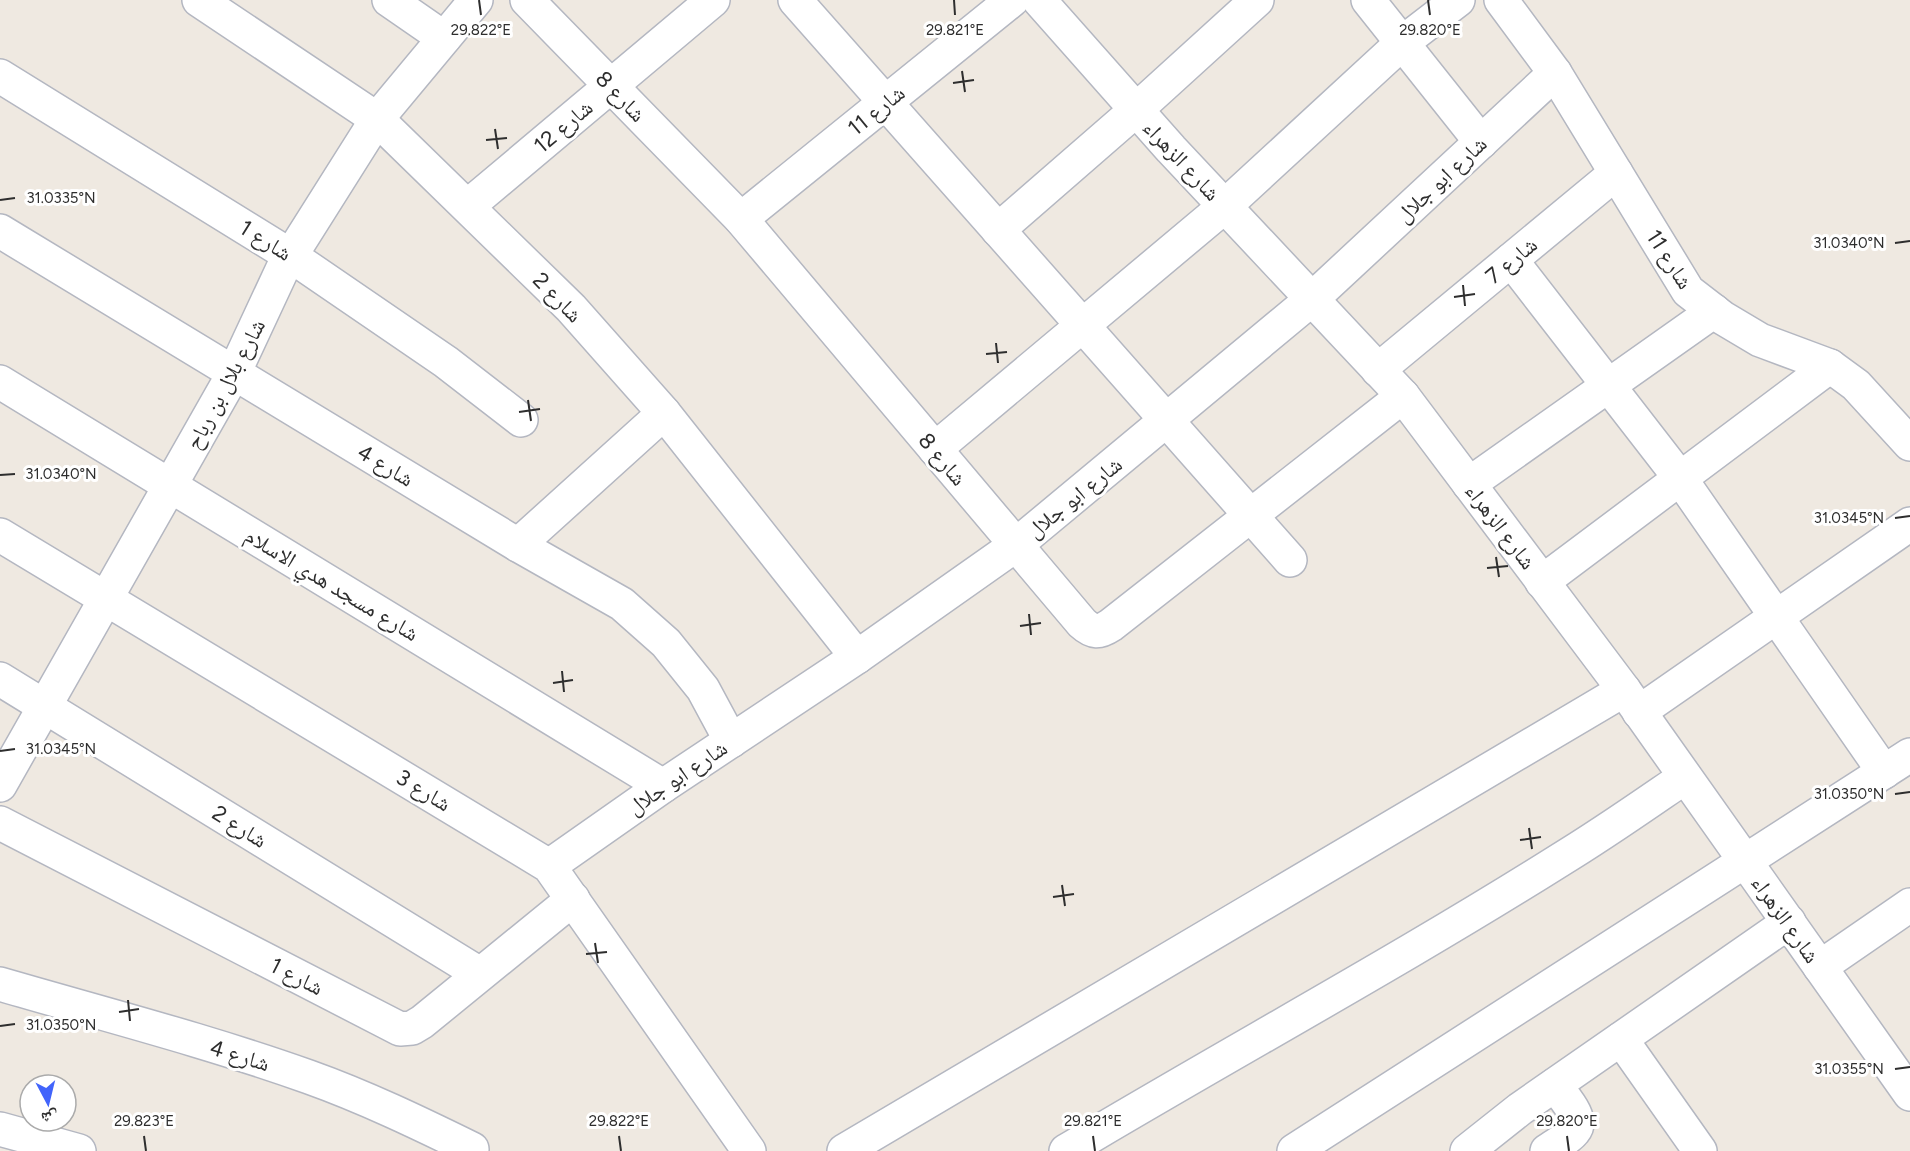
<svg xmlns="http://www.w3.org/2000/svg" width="1910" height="1151" font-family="Figtree,'Noto Naskh Arabic',sans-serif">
	<rect width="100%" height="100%" fill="#efe9e1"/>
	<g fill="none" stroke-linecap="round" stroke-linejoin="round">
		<g stroke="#b4b7c1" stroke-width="36">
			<g id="minor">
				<polyline points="199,0 377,119 571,308 664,413 857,657"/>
				<polyline points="389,0 444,38"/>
				<path d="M527 0 741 219 1082 623C1093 633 1099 633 1111 625L1403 396"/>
				<polyline points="795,0 1290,560"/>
				<polyline points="1039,0 1171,149 1403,396 1624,690 1910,1094"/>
				<polyline points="1368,0 1481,142"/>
				<polyline points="1501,0 1555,73 1688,291 1723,318 1760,340 1830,366 1856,385 1910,444"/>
				<polyline points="0,76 291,256 446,362 521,420"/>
				<polyline points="468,206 713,0"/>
				<polyline points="741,219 1012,0"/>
				<polyline points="998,230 1136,110 1257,0"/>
				<polyline points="0,231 518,545 622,604 666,643 703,689 731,741"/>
				<polyline points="1511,260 1680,478 1884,772"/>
				<polyline points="1378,370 1616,173"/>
				<polyline points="0,382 663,786"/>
				<polyline points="935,449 1225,206 1402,43 1458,0"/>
				<polyline points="1469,484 1714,311"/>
				<polyline points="0,535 549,866 749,1151"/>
				<polyline points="518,545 664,413"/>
				<polyline points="1542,582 1830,366"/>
				<polyline points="0,679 480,974"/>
				<polyline points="1639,712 1910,524"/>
				<polyline points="0,785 234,373 283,268 377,119 476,0"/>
				<polyline points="0,823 400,1029 412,1028 422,1022 573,899"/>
				<polyline points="549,866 663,786 857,657 1016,545 1312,299 1555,73"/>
				<polyline points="1820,967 1910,905"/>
				<path d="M0 984C103 1014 208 1041 309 1077 365 1097 419 1123 472 1149"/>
				<polyline points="1621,1039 1700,1151"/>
				<polyline points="0,1129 79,1151"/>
				<polyline points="844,1151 1624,690"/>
				<path d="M1066 1151C1230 1053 1398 962 1560 860 1603 834 1644 805 1685 777"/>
				<polyline points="1294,1151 1910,755"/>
				<polyline points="1467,1151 1520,1109 1789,922"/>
				<path d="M1547 1151C1555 1145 1568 1139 1574 1131 1585 1118 1562 1096 1555 1085"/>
			</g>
		</g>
		<use href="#minor" stroke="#fff" stroke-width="33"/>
	</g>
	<path fill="none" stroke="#2e2e2e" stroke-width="2" d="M479 0 481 15M954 0 955 15M1428 0 1430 15M962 71 965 92M953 83 974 80M495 129 498 149M486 140 507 138M0 200 15 198M1895 243 1910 241M1463 285 1465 306M1454 297 1475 294M996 343 998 363M986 354 1007 352M528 400 531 421M519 412 540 409M0 475 15 474M1895 518 1910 516M1496 557 1499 577M1487 568 1508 566M1029 614 1031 635M1020 626 1041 623M562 671 564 692M553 683 573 680M0 751 15 749M1895 794 1910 792M1529 828 1532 849M1520 840 1541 837M1062 885 1065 906M1053 897 1074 894M595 943 598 963M586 954 607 952M128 1000 130 1021M119 1012 139 1009M0 1026 15 1024M1895 1069 1910 1067M144 1136 146 1151M619 1136 621 1151M1093 1136 1095 1151M1567 1136 1569 1151"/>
	<g text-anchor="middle" stroke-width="6" stroke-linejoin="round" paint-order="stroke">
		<g font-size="22" fill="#2e2e2e" stroke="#fff">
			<text transform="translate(621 96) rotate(46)" y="8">شارع 8</text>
			<text transform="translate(876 110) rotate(-39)" y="8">شارع 11</text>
			<text transform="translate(563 126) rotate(-40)" y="8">شارع 12</text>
			<text transform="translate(1182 160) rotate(47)" y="8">شارع الزهراء</text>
			<text transform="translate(1441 179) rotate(-43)" y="8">شارع ابو جلال</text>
			<text transform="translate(266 240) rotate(32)" y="8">شارع 1</text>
			<text transform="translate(1670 259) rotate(57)" y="8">شارع 11</text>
			<text transform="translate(1511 260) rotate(-40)" y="8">شارع 7</text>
			<text transform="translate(558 297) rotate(46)" y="8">شارع 2</text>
			<text transform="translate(225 384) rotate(-62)" y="8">شارع بلال بن رباح</text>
			<text transform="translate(943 459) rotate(50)" y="8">شارع 8</text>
			<text transform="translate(386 465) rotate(31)" y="8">شارع 4</text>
			<text transform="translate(1074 497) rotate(-39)" y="8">شارع ابو جلال</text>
			<text transform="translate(1501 526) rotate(53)" y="8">شارع الزهراء</text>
			<text transform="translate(332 584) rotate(31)" y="8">شارع مسجد هدي الاسلام</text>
			<text transform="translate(677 777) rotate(-34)" y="8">شارع ابو جلال</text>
			<text transform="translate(424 790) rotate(31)" y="8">شارع 3</text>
			<text transform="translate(240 826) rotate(32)" y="8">شارع 2</text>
			<text transform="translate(1786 919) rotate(55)" y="8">شارع الزهراء</text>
			<text transform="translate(297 976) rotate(27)" y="8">شارع 1</text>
			<text transform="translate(240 1055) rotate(17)" y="8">شارع 4</text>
		</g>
	</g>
	<g font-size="15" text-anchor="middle" fill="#2e2e2e" stroke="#fff" stroke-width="6" stroke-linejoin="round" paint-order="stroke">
		<text x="481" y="35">29.822°E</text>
		<text x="955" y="35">29.821°E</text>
		<text x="1430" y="35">29.820°E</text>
		<text x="61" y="203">31.0335°N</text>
		<text x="1849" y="248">31.0340°N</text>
		<text x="61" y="479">31.0340°N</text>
		<text x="1849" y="523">31.0345°N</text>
		<text x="61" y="754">31.0345°N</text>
		<text x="1849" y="799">31.0350°N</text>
		<text x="61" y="1030">31.0350°N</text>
		<text x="1849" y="1074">31.0355°N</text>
		<text x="144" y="1126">29.823°E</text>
		<text x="619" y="1126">29.822°E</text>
		<text x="1093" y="1126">29.821°E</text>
		<text x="1567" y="1126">29.820°E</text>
	</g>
	<g transform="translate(48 1103) rotate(173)"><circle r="28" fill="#ffffff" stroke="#ababab" stroke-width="1.5"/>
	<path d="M0-4.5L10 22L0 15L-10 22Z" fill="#4264fb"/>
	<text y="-9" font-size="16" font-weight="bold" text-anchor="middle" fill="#2e2e2e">ش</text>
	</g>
</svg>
